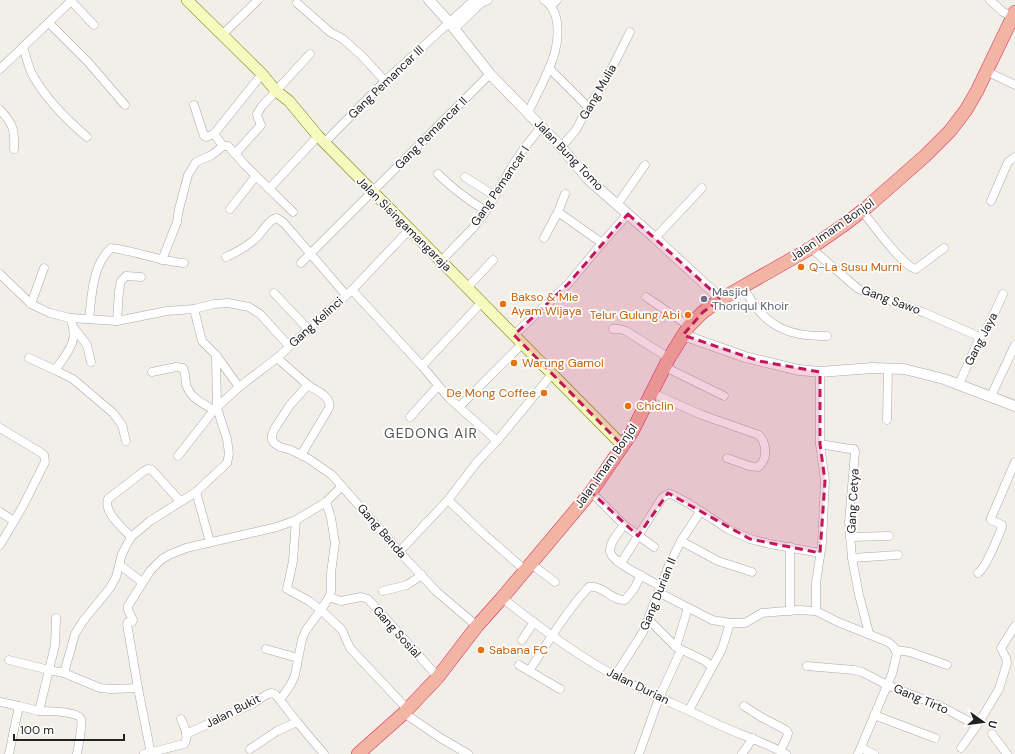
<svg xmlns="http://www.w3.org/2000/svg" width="1015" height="754" font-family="'DM Sans',sans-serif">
	<rect width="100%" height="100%" fill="#f2efe9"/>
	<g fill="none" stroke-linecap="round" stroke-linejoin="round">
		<g stroke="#a9a9a9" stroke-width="9">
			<g id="minor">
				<polyline points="990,0 1003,12 1013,17"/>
				<polyline points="71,1 94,25"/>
				<polyline points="297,3 330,32 343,39 362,56 385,81"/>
				<polyline points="551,6 557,0"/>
				<polyline points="49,23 88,62 125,105"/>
				<polyline points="454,29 481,3 488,0"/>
				<polyline points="222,35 258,0"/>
				<path d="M23 47C26 56 28 66 32 74 45 98 67 120 87 137"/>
				<polyline points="549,68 588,107"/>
				<polyline points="0,69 72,0"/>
				<polyline points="986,71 1015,85"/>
				<polyline points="194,105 204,136 206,137 214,134"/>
				<path d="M0 110C13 123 15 131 14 149"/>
				<path d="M528 113C541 83 564 52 556 17 554 10 551 4 544 0"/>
				<polyline points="214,134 223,146 228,146 245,165 293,212"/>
				<polyline points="214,134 262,74"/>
				<polyline points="324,143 385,81 474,0"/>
				<polyline points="561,147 576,130 588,107 603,86 630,32"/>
				<polyline points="235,154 261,125 258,118 257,114 262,106 310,54"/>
				<path d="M438 174C453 189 468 200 486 211"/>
				<polyline points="465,177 495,196"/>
				<polyline points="269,189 318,136"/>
				<polyline points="991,201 1008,162 1015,157"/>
				<polyline points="617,205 645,165"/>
				<polyline points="230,209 256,176"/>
				<path d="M862 211C872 223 903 267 916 269L944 248"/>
				<polyline points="558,212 565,194"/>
				<polyline points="544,238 558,212 602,243"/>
				<polyline points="655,238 702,188"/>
				<polyline points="811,248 857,288 863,291 925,313 980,337"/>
				<path d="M226 257C235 253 246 247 254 240 262 234 267 220 277 218L284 223 346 295"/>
				<polyline points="162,260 177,222 179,209 188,175 196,162 212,155 223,146"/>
				<polyline points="441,261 473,228 486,211 514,163 525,147 541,127"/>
				<polyline points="301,263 490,74"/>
				<polyline points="0,274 31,304 50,313 70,318 117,321 167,311 194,309 214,304 228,303 249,307 260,314 289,346"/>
				<path d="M743 286C762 324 785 337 827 336"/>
				<polyline points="467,288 493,260"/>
				<polyline points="352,290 422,366 449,398 497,441"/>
				<polyline points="274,293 308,329"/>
				<polyline points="646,297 689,326"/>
				<polyline points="31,304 44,268"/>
				<polyline points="194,309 202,341 216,355 239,387"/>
				<path d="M70 318C80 340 68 352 55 370L73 379 113 413 122 425 126 441"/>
				<path d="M89 319C92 294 92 266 111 248 136 251 159 261 184 263"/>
				<polyline points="117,321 119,291 121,281 126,276 141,277"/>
				<polyline points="74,328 87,345 91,362"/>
				<polyline points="613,329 619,329 626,331 669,358"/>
				<polyline points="514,335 568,284 602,243 628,214"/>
				<polyline points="29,358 55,370"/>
				<polyline points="277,358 308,385 290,405 275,428 272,435 272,440 274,443 280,447 291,450 309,459 332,475 405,558 437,592 477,626"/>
				<polyline points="422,366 482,302"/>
				<polyline points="665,367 724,396"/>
				<path d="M152 372 176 367 183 368C186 374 185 378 186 384 190 398 202 403 214 410"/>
				<polyline points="820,372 820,444 825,481 822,543 816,583 816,611 838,622 888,642 893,646 897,653 892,674 858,754"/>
				<polyline points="959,384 980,337 989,325 1003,294"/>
				<path d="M652 393 702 415 759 435C767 444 768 459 758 467L749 466 727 458"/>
				<polyline points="991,396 1015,345"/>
				<polyline points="459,407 522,344"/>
				<polyline points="410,417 438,386"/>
				<polyline points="887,420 888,369"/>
				<polyline points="0,428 40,452 44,455 45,462 23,506 0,545"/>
				<polyline points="820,444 850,449 854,449 855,452 849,522 852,558 859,595 869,633"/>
				<path d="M301 455 329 408C332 396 316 391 308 385"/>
				<polyline points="178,456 214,410 239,387 277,358 352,290 410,229"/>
				<polyline points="196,492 210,542"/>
				<polyline points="591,492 624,525 654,547"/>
				<polyline points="448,500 485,535 525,570"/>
				<polyline points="0,512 14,521"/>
				<polyline points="296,520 293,561 287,589 309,601 321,610 342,630 350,648 408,710"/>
				<path d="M624 525C619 532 610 542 610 550 609 562 650 580 660 586"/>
				<path d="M131 537C123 528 103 512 108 499L144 471 148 469 152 470 180 501"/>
				<polyline points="850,537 889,536"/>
				<polyline points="681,541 718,561 752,572"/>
				<polyline points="400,551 448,500 477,462 497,441 552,374"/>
				<polyline points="852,558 898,555"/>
				<polyline points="621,563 662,498 668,494 671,494 688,503 728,529 750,539 770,544 820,553"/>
				<polyline points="531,564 555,582"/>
				<polyline points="120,565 142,582"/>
				<path d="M978 573C986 568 998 537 1002 527V525L991 520V518L1015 462"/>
				<polyline points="383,591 407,585 422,575"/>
				<polyline points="658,592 712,620 730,623 745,623 762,613 798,610 816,611"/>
				<polyline points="329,597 341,601 361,597 368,599 438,677"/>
				<path d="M502 598C543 630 584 661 631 684 660 698 690 711 719 725 741 735 764 742 786 754"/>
				<polyline points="790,611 790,547"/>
				<polyline points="649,620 676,647 705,661 712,667"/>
				<polyline points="522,640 534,622"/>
				<polyline points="676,647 688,608"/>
				<polyline points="266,649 298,658"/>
				<polyline points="896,650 910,652 947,665"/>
				<polyline points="9,660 49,670 55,645 56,618"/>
				<polyline points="519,665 560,689"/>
				<polyline points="807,666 854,670 862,672 887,685 940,706 976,725"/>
				<path d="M529 671C547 644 567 610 589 587 603 585 612 601 625 600L634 589 641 575"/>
				<polyline points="64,673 100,688 111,689 138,688 151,754"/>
				<polyline points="615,676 643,632 669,565 681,541 700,512"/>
				<polyline points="138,688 127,624 128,622 132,622 133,620 128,610 128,606 150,571 162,559 169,555 186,548 277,527 296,520 326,502 342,486"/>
				<polyline points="280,700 291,684 295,675 302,639 306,630 321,610 330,596 331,591 331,573 335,543 331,518 326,502"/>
				<polyline points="0,702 19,706"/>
				<polyline points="744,706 761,717 786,730 788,733 787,737 780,751"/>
				<polyline points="689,710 722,649 730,623"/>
				<path d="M39 711C47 711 79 711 81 719 83 725 78 747 77 754"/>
				<polyline points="404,713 439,737 468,754"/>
				<polyline points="874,715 935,738"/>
				<polyline points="186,734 252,704 266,695 271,693 275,694 280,700 297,722 324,754"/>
				<polyline points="992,734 1007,754"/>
				<polyline points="861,748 874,754"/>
				<polyline points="961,748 978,724 999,689 1007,663 1006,658 1001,648 1015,626"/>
				<polyline points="250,749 277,731 297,722"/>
				<polyline points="9,754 19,706 39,711 49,670 64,673 75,634 83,621 110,588 116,577 122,554 131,537 150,521 196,492 227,463 229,454 227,439 217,408 216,355"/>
				<path d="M144 754 184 744C190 736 184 727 181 719"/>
				<polyline points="639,754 659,698 681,650"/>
				<polyline points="742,754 753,738"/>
			</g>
		</g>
		<g stroke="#a9a9a9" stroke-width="11">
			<g id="tertiary">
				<polyline points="429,0 449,22 490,74 561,147 589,180 655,238 721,299"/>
				<polyline points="683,335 745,357 799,370 820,372 872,368 904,369 944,379 1015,406"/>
			</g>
		</g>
		<g stroke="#707d05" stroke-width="12">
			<polyline id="secondary" points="187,0 262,74 276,91 289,101 318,136 623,446"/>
		</g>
		<g stroke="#dc2a67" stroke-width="14">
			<polyline id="trunk" points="358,754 404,713 438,677 477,626 502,598 591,492 632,432 669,358 689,326 703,312 721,299 811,248 848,222 867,207 925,156 950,131 966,110 977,91 1015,12"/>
		</g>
		<use href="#minor" stroke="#fff" stroke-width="8"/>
		<use href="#tertiary" stroke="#fff" stroke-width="10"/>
		<use href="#secondary" stroke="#f7fabf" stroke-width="11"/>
		<use href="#trunk" stroke="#f2b4a3" stroke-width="13"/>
	</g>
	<path fill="#c2185b" fill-opacity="0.2" stroke="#c2185b" stroke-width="3" stroke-dasharray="8 5" stroke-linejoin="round" d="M628 214 721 299 703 312 683 335 759 361 820 372V444L825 481 820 553 750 539 668 493 638 536 591 492 623 446 514 335 568 284Z"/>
	<g fill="#e8710a" stroke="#fff" stroke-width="1.5">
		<circle cx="801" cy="267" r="4"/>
		<circle cx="503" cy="304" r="4"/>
		<circle cx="688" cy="315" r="4"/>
		<circle cx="514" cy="363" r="4"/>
		<circle cx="544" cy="393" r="4"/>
		<circle cx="628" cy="406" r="4"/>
		<circle cx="481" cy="650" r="4"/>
	</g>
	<circle fill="#6b7280" stroke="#fff" stroke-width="1.5" cx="704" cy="299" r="4"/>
	<g text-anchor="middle" stroke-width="3.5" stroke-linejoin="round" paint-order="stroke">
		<g font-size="12" fill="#222" stroke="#fff">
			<text transform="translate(386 82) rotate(-44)" y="4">Gang Pemancar III</text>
			<text transform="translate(598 92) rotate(-60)" y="4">Gang Mulia</text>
			<text transform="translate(431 133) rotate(-45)" y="4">Gang Pemancar II</text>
			<text transform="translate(569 155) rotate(46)" y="4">Jalan Bung Tomo</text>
			<text transform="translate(500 186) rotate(-56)" y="4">Gang Pemancar I</text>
			<text transform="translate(404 224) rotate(45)" y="4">Jalan Sisingamangaraja</text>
			<text transform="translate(832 230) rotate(-35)" y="4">Jalan Imam Bonjol</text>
			<text transform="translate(891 300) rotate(20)" y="4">Gang Sawo</text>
			<text transform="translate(316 322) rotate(-42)" y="4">Gang Kelinci</text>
			<text transform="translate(981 339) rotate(-63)" y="4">Gang Jaya</text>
			<text transform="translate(606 466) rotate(-55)" y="4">Jalan Imam Bonjol</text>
			<text transform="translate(853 501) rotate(-87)" y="4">Gang Cetya</text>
			<text transform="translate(382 531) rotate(49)" y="4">Gang Benda</text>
			<text transform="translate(658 594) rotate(-68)" y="4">Gang Durian II</text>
			<text transform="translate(397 632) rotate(48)" y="4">Gang Sosial</text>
			<text transform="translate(638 686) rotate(26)" y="4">Jalan Durian</text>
			<text transform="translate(921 699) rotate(23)" y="4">Gang Tirto</text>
			<text transform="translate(233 711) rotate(-27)" y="4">Jalan Bukit</text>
		</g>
		<g font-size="12" fill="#c56008" stroke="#fff" text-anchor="start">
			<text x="809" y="271">Q-La Susu Murni</text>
			<text x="511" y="301">Bakso &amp; Mie<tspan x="511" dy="14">Ayam Wijaya</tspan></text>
			<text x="680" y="319" text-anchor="end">Telur Gulung Abi</text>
			<text x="522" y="367">Warung Gamol</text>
			<text x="536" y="397" text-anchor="end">De Mong Coffee</text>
			<text x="636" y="410">Chiclin</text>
			<text x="489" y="654">Sabana FC</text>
		</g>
		<g font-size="12" fill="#5b616d" stroke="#fff" text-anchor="start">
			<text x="712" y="296">Masjid<tspan x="712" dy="14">Thoriqul Khoir</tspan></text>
		</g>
		<g font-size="14" letter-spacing="1" fill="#555" stroke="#fff">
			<text x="431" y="438">GEDONG AIR</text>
		</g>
	</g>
	<g transform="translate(983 722) rotate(104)" stroke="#ffffff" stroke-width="3" paint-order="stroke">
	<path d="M0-3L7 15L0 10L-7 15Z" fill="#222222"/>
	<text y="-6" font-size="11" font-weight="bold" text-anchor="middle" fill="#222222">U</text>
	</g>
	<path d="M14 734v6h110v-6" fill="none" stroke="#222222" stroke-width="2"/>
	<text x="20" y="734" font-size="12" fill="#222222" stroke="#ffffff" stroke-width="3" paint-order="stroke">100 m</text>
</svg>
